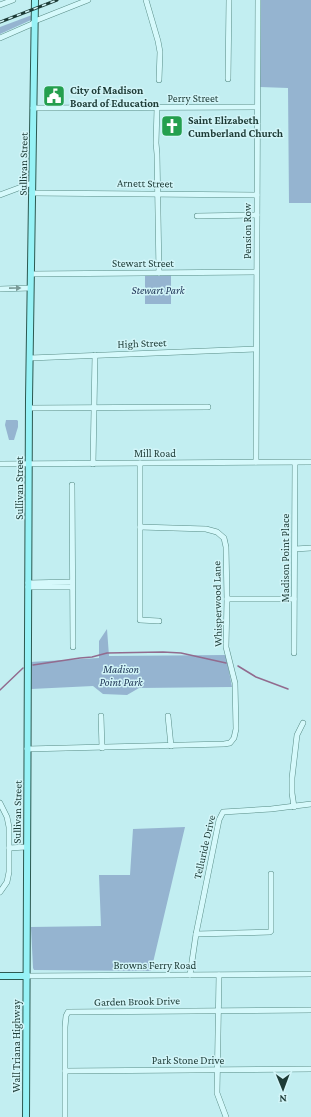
<svg xmlns="http://www.w3.org/2000/svg" width="311" height="1117" font-family="'Crimson Pro',serif">
	<rect width="100%" height="100%" fill="#c2eef1"/>
	<g fill="#95b4d0">
		<polygon points="261,0 311,0 311,203 289,203 288,88 260,87"/>
		<polygon points="32,15 31,20 0,34 0,27"/>
		<rect x="145" y="275" width="26" height="29"/>
		<polygon points="6,420 17,420 18,421 18,427 14,440 9,440 5,425"/>
		<polygon points="107,629 109,656 226,655 232,687 139,688 127,695 103,694 93,686 31,689 30,662 99,658 99,641"/>
		<polygon points="185,827 151,971 34,970 33,968 31,927 101,926 99,875 130,875 133,829"/>
	</g>
	<g fill="none" stroke-linecap="round" stroke-linejoin="round">
		<g stroke="#926b8e" stroke-width="1.5">
			<polyline points="33,665 80,658 92,657 107,653 163,652 181,653 226,663"/>
			<polyline points="238,666 256,677 288,689"/>
			<polyline points="0,690 23,668"/>
		</g>
		<g stroke="#588c86" stroke-width="6">
			<g id="minor">
				<polyline points="146,0 158,41 160,52 159,80"/>
				<polyline points="0,5 13,0"/>
				<polyline points="0,38 32,24 35,21 88,0"/>
				<polyline points="228,79 229,0"/>
				<polyline points="33,108 257,107"/>
				<polyline points="157,108 156,143 157,154 159,273"/>
				<polyline points="32,193 257,195"/>
				<polyline points="0,195 32,183"/>
				<polyline points="197,216 257,215"/>
				<polyline points="31,274 256,272"/>
				<polyline points="0,289 30,288"/>
				<polyline points="30,358 256,349"/>
				<polyline points="29,408 208,407"/>
				<polyline points="256,462 258,0"/>
				<polyline points="140,463 140,620 159,621"/>
				<polyline points="0,464 311,462"/>
				<polyline points="93,464 95,355"/>
				<polyline points="72,485 73,647"/>
				<polyline points="295,549 311,548"/>
				<polyline points="28,583 72,582"/>
				<polyline points="28,587 72,587"/>
				<polyline points="227,599 294,599"/>
				<polyline points="294,653 295,463"/>
				<polyline points="101,716 102,748"/>
				<polyline points="168,716 171,746"/>
				<polyline points="27,749 224,744 230,743 234,738 236,729 235,683 226,647 227,599 226,547 224,538 217,532 206,529 140,527"/>
				<polyline points="0,803 7,817 9,827 9,872 7,882 0,892"/>
				<polyline points="294,807 292,793 292,778 297,735 303,723"/>
				<polyline points="9,848 26,847"/>
				<polyline points="196,934 270,932 271,931 271,874"/>
				<polyline points="190,975 196,934 219,820 223,812 271,809 311,804"/>
				<polyline points="219,975 217,1093 226,1117"/>
				<polyline points="27,976 311,974"/>
				<polyline points="65,1071 311,1069"/>
				<polyline points="65,1117 65,1027 66,1016 68,1012 311,1010"/>
			</g>
		</g>
		<g stroke="#2c5951" stroke-width="8">
			<g id="major">
				<polyline points="0,976 27,976"/>
				<polyline points="26,1117 29,399 35,0"/>
			</g>
		</g>
		<use href="#minor" stroke="#d6f9fb" stroke-width="5"/>
		<use href="#major" stroke="#97f2f6" stroke-width="6"/>
		<g stroke="#1d3b36" stroke-width="3">
			<polyline id="rail" points="0,22 57,0"/>
		</g>
		<use href="#rail" stroke="#d2f5f8" stroke-width="1.5" stroke-dasharray="4.5" stroke-linecap="butt"/>
	</g>
	<defs><path id="oneway-solid" d="M-6-.8H1V-3.2L6.5 0L1 3.2V.8H-6Z"/></defs>
	<use fill="#7a9a98" href="#oneway-solid" transform="translate(15 288) rotate(-1)"/>
	<defs>
		<g id="civic-square" transform="scale(1.15)"><rect x="-9" y="-9" width="18" height="18" rx="4" fill="#249f4e" stroke="#d2f5f8"/><path d="M-.6-6.5H3V-4.5H.6V-3L4-1V1h2V6H-6V1h2V-1L-.6-3ZM-1.2 2.5V6h2.4V2.5Z" fill="#fff"/></g>
		<g id="church-square" transform="scale(1.15)"><rect x="-9" y="-9" width="18" height="18" rx="4" fill="#249f4e" stroke="#d2f5f8"/><path d="M-1.2-6h2.4v3.5h3.3v2.4h-3.3V6h-2.4V-.1h-3.3v-2.4h3.3Z" fill="#fff"/></g>
	</defs>
	<g fill-rule="evenodd">
		<use href="#civic-square" x="54" y="96"/>
		<use href="#church-square" x="172" y="126"/>
	</g>
	<g text-anchor="middle" stroke-width="3" stroke-linejoin="round" paint-order="stroke">
		<g font-size="11" font-weight="bold" fill="#1d3b36" stroke="#d2f5f8" text-anchor="start">
			<text x="70" y="94">City of Madison<tspan x="70" dy="13">Board of Education</tspan></text>
			<text x="188" y="124">Saint Elizabeth<tspan x="188" dy="13">Cumberland Church</tspan></text>
		</g>
		<g font-size="11" fill="#1d3b36" stroke="#d2f5f8">
			<text x="193" y="102">Perry Street</text>
			<text transform="translate(23 164) rotate(-89)" y="4">Sullivan Street</text>
			<text transform="translate(145 183) rotate(1)" y="4">Arnett Street</text>
			<text transform="translate(247 231) rotate(-90)" y="4">Pension Row</text>
			<text x="143" y="267">Stewart Street</text>
			<text transform="translate(142 343) rotate(-2)" y="4">High Street</text>
			<text x="155" y="457">Mill Road</text>
			<text transform="translate(19 488) rotate(-90)" y="4">Sullivan Street</text>
			<text transform="translate(285 558) rotate(-90)" y="4">Madison Point Place</text>
			<text transform="translate(217 604) rotate(-91)" y="4">Whisperwood Lane</text>
			<text transform="translate(17 812) rotate(-89)" y="4">Sullivan Street</text>
			<text transform="translate(204 847) rotate(-77)" y="4">Telluride Drive</text>
			<text x="155" y="969">Browns Ferry Road</text>
			<text transform="translate(137 1001) rotate(-1)" y="4">Garden Brook Drive</text>
			<text transform="translate(16 1046) rotate(-90)" y="4">Wall Triana Highway</text>
			<text x="188" y="1064">Park Stone Drive</text>
		</g>
		<g font-size="11" font-style="italic" fill="#223859" stroke="#d2f5f8">
			<text x="158" y="294">Stewart Park</text>
			<text x="121" y="673">Madison<tspan x="121" dy="13">Point Park</tspan></text>
		</g>
	</g>
	<g transform="translate(283 1089) rotate(179)" stroke="#d2f5f8" stroke-width="3" paint-order="stroke">
	<path d="M0-3L7 15L0 10L-7 15Z" fill="#1d3b36"/>
	<text y="-6" font-size="11" font-weight="bold" text-anchor="middle" fill="#1d3b36">N</text>
	</g>
</svg>
